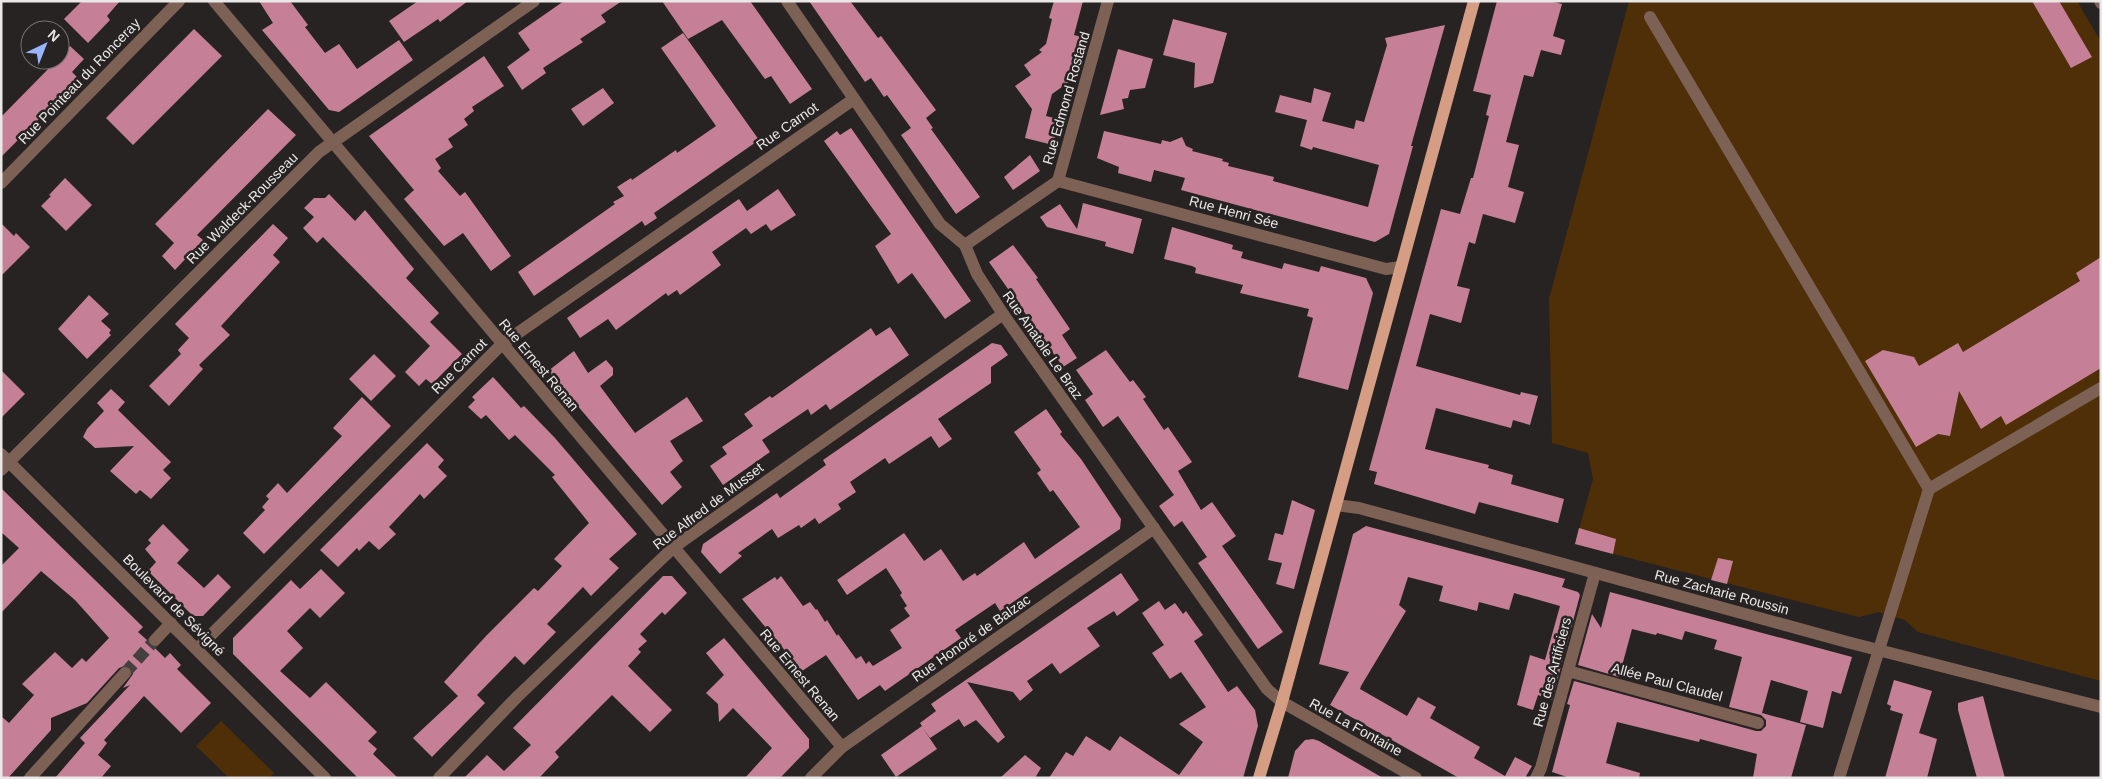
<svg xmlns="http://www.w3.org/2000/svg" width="2102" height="779" font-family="Helvetica,sans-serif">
	<rect width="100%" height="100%" fill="#282323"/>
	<g fill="#4f2f07">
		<polygon points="1629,1 2077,1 2101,42 2101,681 1918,632 1905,620 1879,612 1859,617 1575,544 1593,479 1588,453 1552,443 1549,299"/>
		<polygon points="221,721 274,773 269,778 229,778 196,746"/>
	</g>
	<g fill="#c58097">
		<polygon points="82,1 120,1 107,16 110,20 88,43 64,19"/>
		<polygon points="259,1 290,1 308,25 305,27 325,53 339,44 357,69 399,40 413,60 339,112 329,110 262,30 273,23"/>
		<polygon points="418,1 468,1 440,22 438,19 404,42 389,21"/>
		<polygon points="564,1 622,1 601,15 606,22 580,39 583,42 543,68 546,73 522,90 507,67 530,50 518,33"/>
		<polygon points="662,1 750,1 812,89 790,104 771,76 765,79 722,20 688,39"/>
		<polygon points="809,1 850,1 878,38 881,36 936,110 926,118 933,128 931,129 980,197 956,214 901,135 911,128 887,95 884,97 871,78 865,82"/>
		<polygon points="1054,1 1083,1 1074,35 1082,37 1073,71 1065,78 1069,82 1052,94 1046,116 1066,121 1066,124 1058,125 1053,145 1025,138 1032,109 1015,86 1031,75 1024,65 1042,52 1039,50 1046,44 1052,19 1049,18"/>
		<polygon points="1497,1 1550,1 1562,4 1553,36 1565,40 1561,55 1541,50 1533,77 1524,75 1506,142 1519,145 1508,187 1524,192 1515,223 1483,214 1475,244 1469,242 1457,286 1470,289 1461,323 1430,314 1416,366 1520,395 1521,392 1538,396 1530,425 1513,420 1511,428 1436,408 1425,449 1489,465 1488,468 1513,475 1511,484 1564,499 1558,523 1479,502 1475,514 1374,484 1377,472 1369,470 1441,209 1460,214 1471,178 1473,178 1489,116 1486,115 1491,95 1473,91"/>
		<polygon points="2032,1 2059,1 2092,57 2071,68"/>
		<polygon points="1173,19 1227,33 1213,83 1194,88 1195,63 1163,55"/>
		<polygon points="1445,25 1411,146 1413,146 1389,234 1375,242 1181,190 1185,178 1154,170 1151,182 1118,173 1119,167 1097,158 1104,131 1161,144 1162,140 1170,142 1182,137 1186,146 1193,149 1192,151 1223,159 1222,161 1229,163 1228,166 1274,177 1273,181 1368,207 1379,165 1313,147 1312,150 1300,146 1307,120 1275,112 1280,95 1311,103 1314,88 1331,93 1322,121 1354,129 1356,120 1364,122 1387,45 1385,38"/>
		<polygon points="194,29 222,56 133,145 106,118"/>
		<polygon points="683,33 759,140 654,213 657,218 645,226 642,221 534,296 518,272 615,204 613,202 624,196 617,187 631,178 632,180 676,150 677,153 716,126 661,48"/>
		<polygon points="70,46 84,59 72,72 79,79 1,157 1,117 57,60 60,60 60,56"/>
		<polygon points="1118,49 1153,59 1145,88 1130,90 1128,98 1122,99 1124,109 1100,115"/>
		<polygon points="484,56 504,86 472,107 474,111 464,119 468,125 448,139 453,147 435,159 441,168 438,171 460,196 465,192 511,256 491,271 463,233 444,246 404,199 414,190 369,136"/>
		<polygon points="603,88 614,103 583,126 571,109"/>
		<polygon points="268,109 296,135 197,235 203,240 175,270 162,256 174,243 155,224"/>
		<polygon points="851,128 971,301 945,319 912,273 898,284 875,246 891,234 824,141 837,131 840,135"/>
		<polygon points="1030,155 1040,171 1013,190 1004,177"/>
		<polygon points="65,178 92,205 66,231 41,206 51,196 49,195"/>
		<polygon points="778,189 796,215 771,231 766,224 751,234 746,228 712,252 721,265 680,295 677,290 668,296 666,293 616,330 608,319 580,338 567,318 739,199 747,211"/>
		<polygon points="329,194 355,221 365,210 414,269 406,278 439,313 430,322 462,354 432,384 426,379 419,386 405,372 430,346 323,237 317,243 303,228 314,217 304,208 314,198 325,198"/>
		<polygon points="1083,203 1142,219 1133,254 1105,246 1106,242 1047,227 1040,217 1060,204 1077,229"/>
		<polygon points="1,223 14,236 16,233 30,247 1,276"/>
		<polygon points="273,224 288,238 273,255 280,262 221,326 230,335 199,365 203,369 169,406 149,386 181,354 178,350 189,338 175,324"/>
		<polygon points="1172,227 1233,245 1232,249 1243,252 1241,258 1282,269 1284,263 1319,272 1321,266 1366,278 1373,293 1348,390 1298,377 1313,318 1307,316 1309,309 1240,293 1243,285 1195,273 1196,268 1192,266 1164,259"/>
		<polygon points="1013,245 1038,278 1036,279 1070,329 1062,335 1077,358 1063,367 989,262"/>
		<polygon points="2101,257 2101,368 2006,425 2001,416 1981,429 1959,391 1950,436 1938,434 1916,447 1865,361 1883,350 1914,357 1919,366 1958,343 1963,352 2080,281 2076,273"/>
		<polygon points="89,295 109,314 101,321 111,330 109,333 111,335 87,359 58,329"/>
		<polygon points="890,327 909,355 830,410 826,404 811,415 808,409 762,440 770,452 723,485 710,466 727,454 722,447 753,426 744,414 770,396 772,398 871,328 876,336"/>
		<polygon points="992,343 1001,345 1008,355 991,367 991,383 938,419 952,439 939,448 931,436 889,464 885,458 850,482 856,492 838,504 841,509 819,524 815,518 801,528 799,525 778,538 772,529 738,553 742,556 720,574 701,552 703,544 777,493 780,498 826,465 823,460"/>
		<polygon points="1106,350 1130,382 1133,380 1146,397 1143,399 1164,430 1168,427 1192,462 1178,471 1201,510 1212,502 1236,536 1222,546 1283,632 1258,649 1198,563 1207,557 1182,521 1174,527 1159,506 1174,495 1157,471 1118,416 1103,427 1085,400 1093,394 1076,370"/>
		<polygon points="574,351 588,373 606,360 613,368 613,375 600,386 635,433 687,397 703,421 670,441 683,461 670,472 682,487 662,505 548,371"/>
		<polygon points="374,354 396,376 371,401 349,379"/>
		<polygon points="1,370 25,394 1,418"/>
		<polygon points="493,377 521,408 524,406 555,438 637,534 609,559 619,568 591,596 583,587 547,624 556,632 524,665 515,656 477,695 485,703 432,757 413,738 458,696 444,682 486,636 534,588 538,591 562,566 554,559 589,523 552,477 555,475 515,435 509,440 486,415 481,419 468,407 475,400 472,397"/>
		<polygon points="111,389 125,402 118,410 171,462 163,470 171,478 151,499 140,490 136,494 110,471 134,446 95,448 83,437 87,429 104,411 97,403"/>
		<polygon points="362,397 391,426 264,554 243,533 265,510 262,507 269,499 266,496 278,483 287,493 318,461 342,436 333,428"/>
		<polygon points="1046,409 1062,432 1060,434 1081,459 1121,519 1120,529 1000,611 995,603 955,630 961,638 885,691 880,685 858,700 826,655 802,671 742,599 775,577 777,580 781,576 803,606 810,602 816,610 817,609 825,622 827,620 837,636 838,634 856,659 861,656 866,664 869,661 873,666 902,648 890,630 910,616 904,608 907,606 900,595 902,593 886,568 847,595 837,580 904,533 924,561 941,549 963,581 975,573 977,576 1024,542 1035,559 1080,527 1053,490 1050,492 1037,473 1041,470 1014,432"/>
		<polygon points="427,443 444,460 438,467 447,476 424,499 420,494 389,527 396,534 379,550 369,541 359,551 357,548 338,567 320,550"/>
		<polygon points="1,488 143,627 138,632 147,640 149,646 155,648 165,658 170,653 181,665 177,669 211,703 181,733 144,696 104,740 107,743 98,755 111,766 101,778 55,778 85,743 80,738 130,685 123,688 133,674 133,670 127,665 119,668 87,703 51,718 51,730 8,778 1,778 1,716 9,723 34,695 22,684 55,652 72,668 82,658 86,662 109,638 75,600 41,571 1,613 1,566 19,548 1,532"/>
		<polygon points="1292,500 1315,510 1294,589 1276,584 1282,563 1268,560 1275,533 1283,535"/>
		<polygon points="163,524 189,550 177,563 204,588 218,574 231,587 203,616 193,616 148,571 156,562 145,549 151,543 148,540"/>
		<polygon points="1366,526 1565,579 1562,587 1578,592 1580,595 1552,700 1538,695 1533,710 1517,705 1530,655 1545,660 1560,606 1514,593 1509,610 1479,602 1477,611 1439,601 1443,586 1408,577 1399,605 1406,611 1361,686 1360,689 1407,716 1418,697 1436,707 1430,718 1480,747 1474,758 1505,776 1515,757 1532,766 1525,778 1459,778 1330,705 1349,672 1319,664 1353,534"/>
		<polygon points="1579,528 1616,539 1613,554 1575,544"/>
		<polygon points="1718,558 1733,561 1727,584 1711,580"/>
		<polygon points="321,569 345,593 320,618 310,608 287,631 303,648 280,671 310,698 326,682 377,732 368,741 377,749 373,754 398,778 358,778 233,654 233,638 291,580 300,589"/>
		<polygon points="1121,573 1139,600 1117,616 1114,611 1087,628 1100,646 1060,674 1052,663 1027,681 1033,690 1020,701 1013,692 967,682 1005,737 998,743 976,720 964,727 959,719 930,738 922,727 937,749 896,777 881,755 922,726 920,723 936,711 931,704"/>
		<polygon points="663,576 672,576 687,593 665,615 662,612 640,634 647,641 638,649 641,652 628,666 672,710 650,732 612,695 555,752 559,757 539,778 464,778 487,755 504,771 531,745 513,728"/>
		<polygon points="1610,592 1852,657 1841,694 1832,691 1823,728 1800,722 1808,691 1771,680 1762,713 1806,725 1791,778 1753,778 1757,754 1700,739 1699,742 1617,722 1606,763 1640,773 1639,778 1570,778 1552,772 1570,705 1567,704 1574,681 1756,731 1761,731 1766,726 1766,720 1761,715 1729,707 1742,657 1714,649 1717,640 1685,631 1682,640 1657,633 1656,635 1632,629 1619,677 1578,665 1592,614 1601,628"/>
		<polygon points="1159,601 1165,610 1175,603 1183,614 1186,611 1203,635 1194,641 1228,692 1237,686 1255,710 1258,726 1243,778 1049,778 1066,752 1073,756 1086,736 1110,751 1120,736 1179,775 1203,742 1179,724 1206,707 1181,672 1170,679 1152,653 1164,645 1142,613"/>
		<polygon points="724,638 809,739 809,748 780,778 745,778 772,748 733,708 719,722 718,704 706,693 724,675 706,653"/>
		<polygon points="1894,680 1932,691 1919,733 1937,739 1927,778 1885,778 1903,714 1890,710 1891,706 1887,704"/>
		<polygon points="1983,696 1992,731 2005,778 1977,778 1958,710 1958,703"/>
		<polygon points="1305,740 1313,739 1319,741 1383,778 1288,778 1295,751"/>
		<polygon points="1025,755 1041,768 1035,778 1000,778"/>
	</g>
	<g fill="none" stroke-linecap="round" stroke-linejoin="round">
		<polyline stroke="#454040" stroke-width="12" stroke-dasharray="12 6" stroke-linecap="butt" points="125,673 155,640"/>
		<g stroke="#7d6155" stroke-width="12">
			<polyline points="214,1 842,747"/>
			<polyline points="787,1 940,224 965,245 977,274 1003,314 1267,689 1282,702 1416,778"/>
			<polyline points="2100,1 2101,3"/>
			<polyline points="1650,17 1929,489"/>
			<polyline points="1058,181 1386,269 1401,267"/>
			<polyline points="1,183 179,1"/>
			<polyline points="965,245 1058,181 1108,1"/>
			<polyline points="1,454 325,778"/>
			<polyline points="1,470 319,152 534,1"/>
			<polyline points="1336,505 1359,508 1847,642 2101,707"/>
			<polyline points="155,640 171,623"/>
			<polyline points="197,649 502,344 854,99"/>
			<polyline points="1568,671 1758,723"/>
			<polyline points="30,778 125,673"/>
			<polyline points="439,778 517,697 674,547 1003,314"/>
			<polyline points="811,778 842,747 1154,528"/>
			<polyline points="1536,778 1541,768 1595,573"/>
			<polyline points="1839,778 1929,489 2101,388"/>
		</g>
		<polyline stroke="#d69d85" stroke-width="12" points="1259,778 1282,702 1474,1"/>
	</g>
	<g text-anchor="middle" stroke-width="5" stroke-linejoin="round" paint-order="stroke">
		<g font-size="14" fill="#eae7e7" stroke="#282323">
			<text transform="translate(79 81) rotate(-46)" y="5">Rue Pointeau du Ronceray</text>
			<text transform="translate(1066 98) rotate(-74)" y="5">Rue Edmond Rostand</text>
			<text transform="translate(787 126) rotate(-35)" y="5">Rue Carnot</text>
			<text transform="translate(242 208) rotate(-45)" y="5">Rue Waldeck-Rousseau</text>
			<text transform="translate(1234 212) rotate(15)" y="5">Rue Henri Sée</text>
			<text transform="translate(1043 345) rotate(55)" y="5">Rue Anatole Le Braz</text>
			<text transform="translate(539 365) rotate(50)" y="5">Rue Ernest Renan</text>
			<text transform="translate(459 366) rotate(-45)" y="5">Rue Carnot</text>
			<text transform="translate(708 506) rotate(-37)" y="5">Rue Alfred de Musset</text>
			<text transform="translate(1722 592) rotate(15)" y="5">Rue Zacharie Roussin</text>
			<text transform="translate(174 605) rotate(45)" y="5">Boulevard de Sévigné</text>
			<text transform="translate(971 638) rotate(-35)" y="5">Rue Honoré de Balzac</text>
			<text transform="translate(1552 672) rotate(-75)" y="5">Rue des Artificiers</text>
			<text transform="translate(800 675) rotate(50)" y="5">Rue Ernest Renan</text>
			<text transform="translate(1667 682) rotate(15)" y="5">Allée Paul Claudel</text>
			<text transform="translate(1356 727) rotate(29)" y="5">Rue La Fontaine</text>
		</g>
	</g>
	<rect width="2102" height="779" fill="none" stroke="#eae7e7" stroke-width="5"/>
	<g transform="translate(45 45) rotate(43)"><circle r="24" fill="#282323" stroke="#767171"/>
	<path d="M0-4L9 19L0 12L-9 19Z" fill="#98b5fd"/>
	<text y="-8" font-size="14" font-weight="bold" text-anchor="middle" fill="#eae7e7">N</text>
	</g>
</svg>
